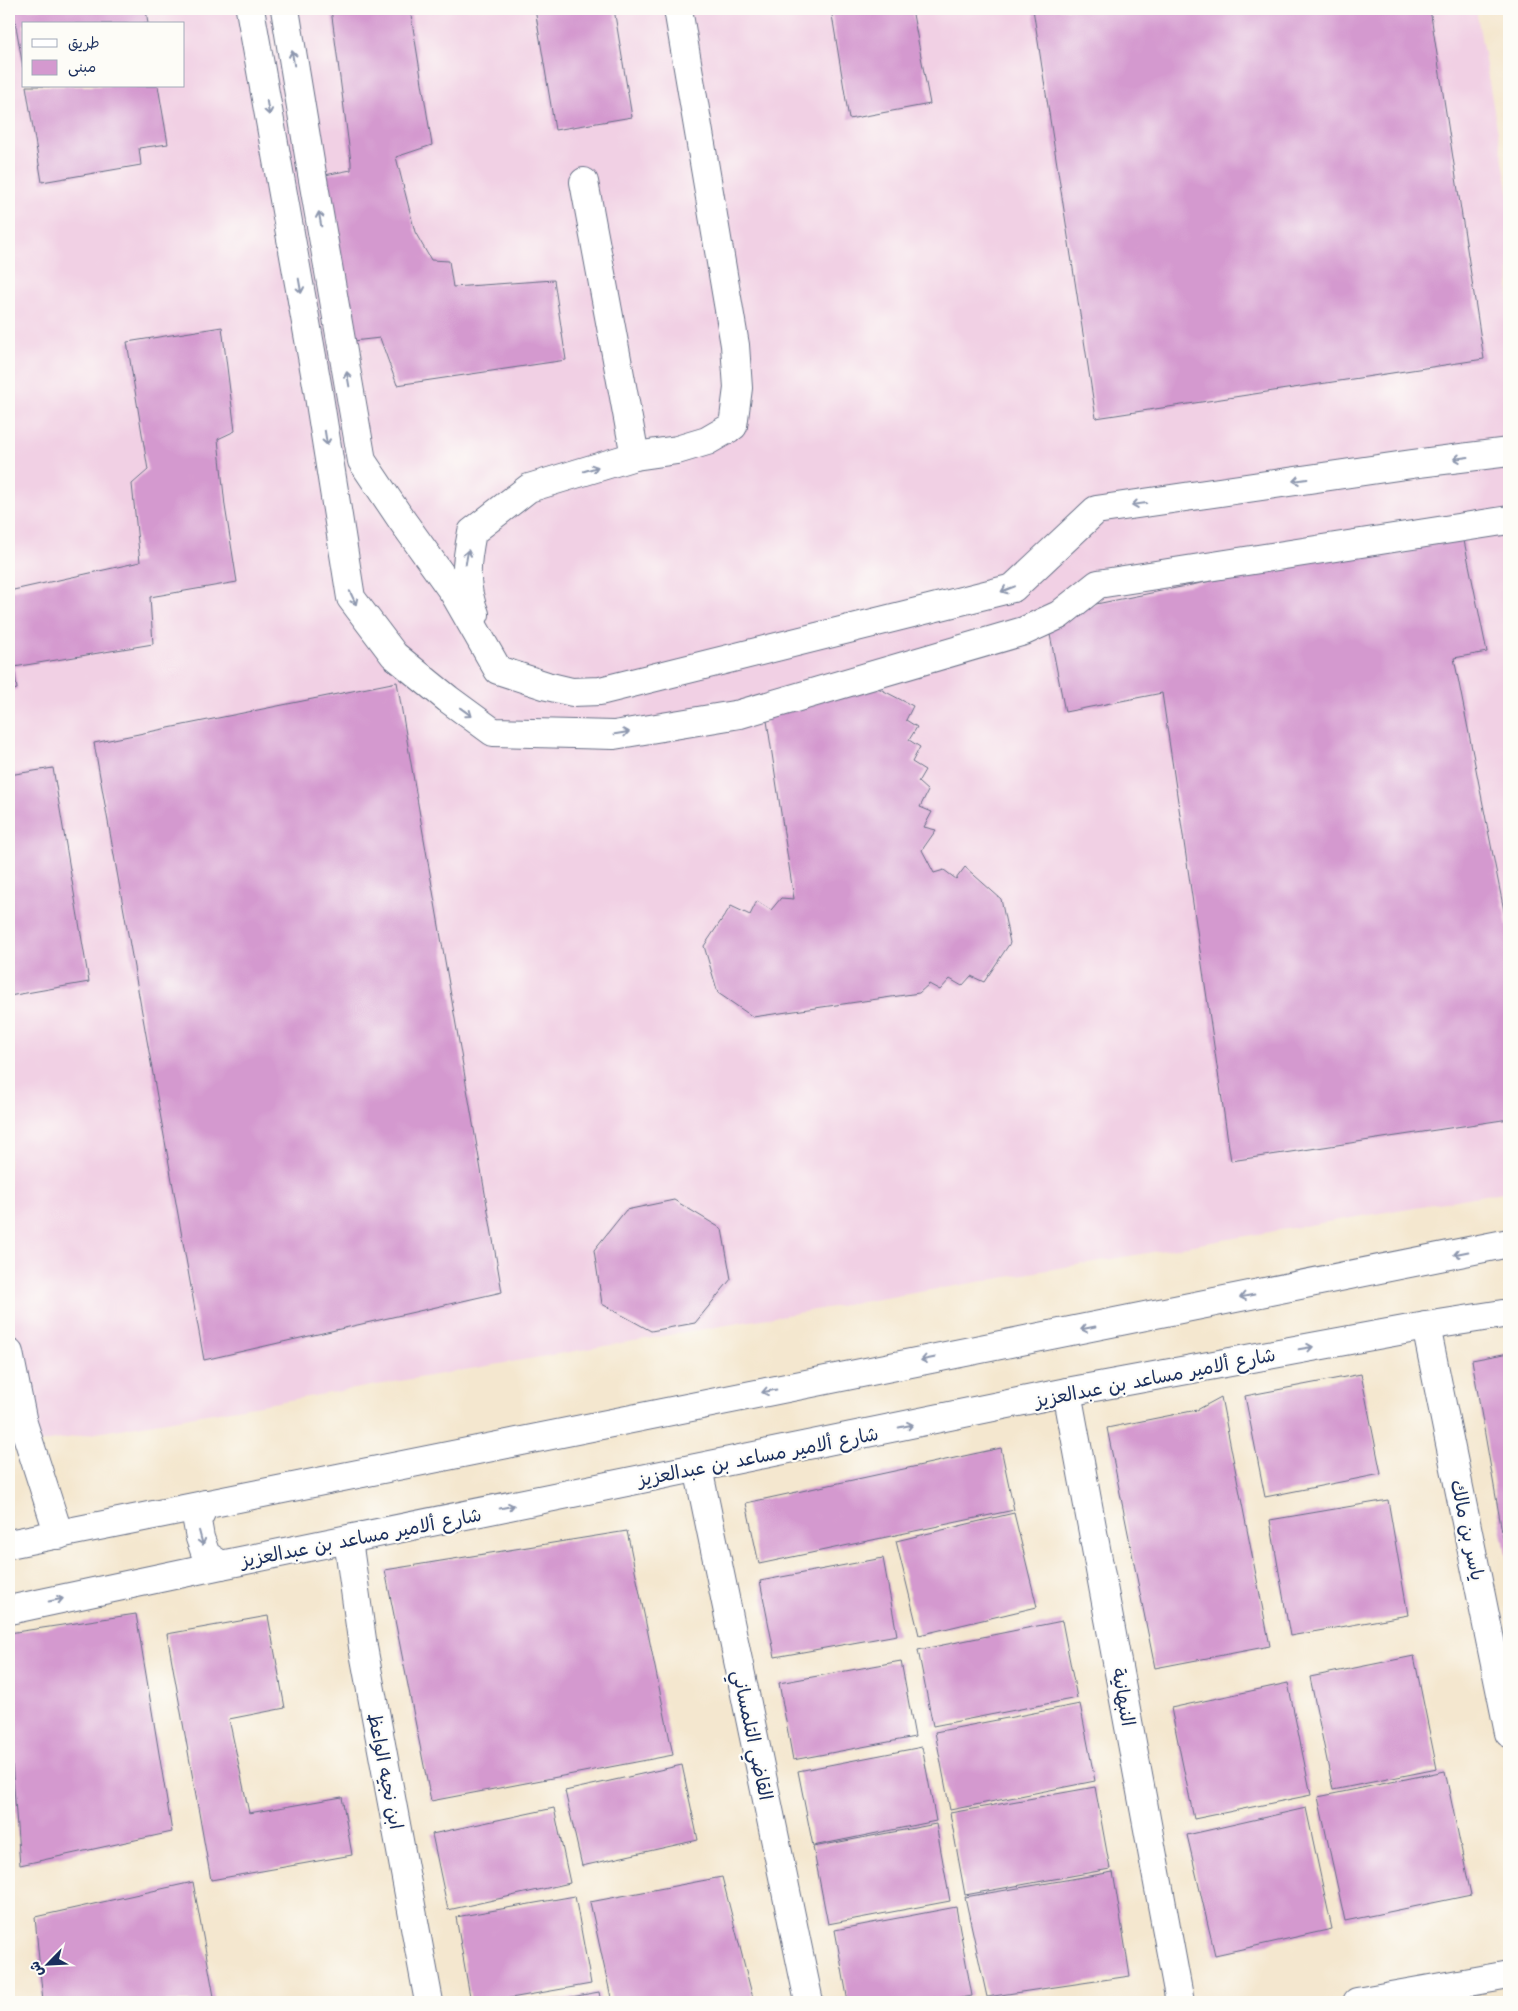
<svg xmlns="http://www.w3.org/2000/svg" width="1518" height="2011" font-family="'Comic Neue','Playpen Sans Arabic',sans-serif">
	<rect width="100%" height="100%" fill="#fdfcf7"/>
	<filter id="ink" filterUnits="userSpaceOnUse"><feTurbulence type="fractalNoise" baseFrequency=".02" numOctaves="2"/><feDisplacementMap in="SourceGraphic" scale="10" xChannelSelector="R" yChannelSelector="G"/><feConvolveMatrix kernelMatrix="1 2 1 2 8 2 1 2 1" color-interpolation-filters="sRGB"/></filter>
	<filter id="wash" filterUnits="userSpaceOnUse"><feTurbulence type="fractalNoise" baseFrequency=".0096" numOctaves="4" result="noise"/><feDisplacementMap in="SourceGraphic" scale="20" xChannelSelector="R" yChannelSelector="G"/><feGaussianBlur stdDeviation="1.12" result="paint"/><feColorMatrix in="noise" values="0 0 0 0 0 0 0 0 0 0 0 0 0 0 0 0 0 1.4 0 .05"/><feComposite in="paint" operator="in"/></filter>
	<g filter="url(#wash)">
		<rect width="100%" height="100%" fill="#f4e7cf"/>
		<path fill="#f1d0e4" fill-rule="evenodd" d="M9 9H1476L1509 195V1191L9 1448ZM24 24H184V86H24Z"/>
		<g id="blocks">
			<g fill="#d499cf">
				<polygon points="13,9 146,9 148,24 24,24 23,67"/>
				<polygon points="331,9 410,9 432,145 396,157 415,232 431,260 449,261 453,287 554,280 566,360 397,385 380,338 344,342 314,177 351,170 351,162"/>
				<polygon points="535,9 614,9 632,117 555,130"/>
				<polygon points="831,9 912,9 930,104 849,119"/>
				<polygon points="1033,9 1430,9 1484,359 1096,418"/>
				<polygon points="26,86 158,86 168,144 139,148 141,165 42,182"/>
				<polygon points="222,327 235,431 218,439 225,506 237,582 150,597 153,644 14,667 17,689 9,691 9,591 140,562 132,484 148,470 127,342"/>
				<polygon points="1462,531 1487,652 1454,658 1509,936 1509,1119 1231,1161 1162,693 1065,712 1046,614"/>
				<polygon points="854,680 880,689 913,706 906,720 917,727 909,740 920,747 912,762 925,770 918,782 928,791 920,807 932,812 924,827 936,830 922,850 934,873 944,870 956,879 965,867 1001,899 1010,943 984,982 971,976 962,986 950,979 940,990 929,984 919,993 753,1017 718,993 704,946 731,906 750,915 757,901 771,910 781,898 794,899 766,714"/>
				<polygon points="397,682 502,1292 204,1360 94,743"/>
				<polygon points="53,768 89,982 9,996 9,775"/>
				<polygon points="674,1200 722,1229 731,1279 695,1323 651,1331 602,1304 594,1250 626,1210"/>
				<polygon points="1509,1353 1509,1565 1508,1566 1472,1360"/>
				<polygon points="1361,1374 1381,1474 1265,1497 1245,1396"/>
				<polygon points="1221,1397 1270,1646 1155,1668 1107,1428 1197,1410"/>
				<polygon points="1001,1448 1014,1510 759,1564 746,1503"/>
				<polygon points="1388,1500 1408,1615 1290,1636 1270,1520"/>
				<polygon points="1014,1513 1037,1607 919,1635 896,1541"/>
				<polygon points="627,1531 673,1755 431,1801 385,1570"/>
				<polygon points="883,1558 897,1635 775,1657 760,1581"/>
				<polygon points="136,1614 172,1832 20,1865 9,1724 9,1633"/>
				<polygon points="268,1616 285,1708 229,1719 249,1813 342,1797 352,1855 211,1880 167,1634"/>
				<polygon points="1062,1621 1077,1698 933,1726 918,1650"/>
				<polygon points="1414,1656 1437,1769 1333,1790 1310,1677"/>
				<polygon points="901,1661 915,1737 793,1760 779,1683"/>
				<polygon points="1288,1683 1311,1795 1194,1819 1171,1708"/>
				<polygon points="1080,1704 1095,1781 950,1810 935,1732"/>
				<polygon points="922,1747 936,1821 813,1846 798,1771"/>
				<polygon points="682,1765 698,1840 582,1866 565,1791"/>
				<polygon points="1445,1771 1471,1895 1345,1921 1318,1797"/>
				<polygon points="1095,1787 1110,1869 965,1895 950,1813"/>
				<polygon points="554,1808 570,1883 448,1910 432,1834"/>
				<polygon points="1306,1808 1332,1929 1215,1955 1187,1835"/>
				<polygon points="936,1824 950,1901 828,1924 813,1847"/>
				<polygon points="1113,1872 1130,1976 987,1997 965,1897"/>
				<polygon points="722,1877 754,2002 612,2002 590,1902"/>
				<polygon points="193,1882 215,2002 43,2002 35,1917"/>
				<polygon points="575,1896 591,1984 488,2002 471,2002 456,1917"/>
				<polygon points="956,1907 972,1996 940,2002 848,2002 835,1930"/>
				<polygon points="599,1992 601,2002 549,2002 549,2001"/>
			</g>
		</g>
	</g>
	<g filter="url(#ink)">
		<use href="#blocks" fill-opacity="0" stroke="#676f86" stroke-width="1"/>
		<g fill="none" stroke-linecap="round" stroke-linejoin="round">
			<g stroke="#676f86" stroke-width="30">
				<g id="minor">
					<polyline points="250,9 318,390 351,598 394,655 448,699 493,732 614,735 740,714 1024,631 1059,615 1098,584 1509,520"/>
					<polyline points="285,9 312,174 362,461 401,519 454,593 498,670 547,686 572,692 600,691 1013,588 1096,510 1412,464 1509,452"/>
					<polyline points="584,182 635,456"/>
					<path d="M475 614C463 585 466 562 472 532L529 488 635 456 677 450 707 441 733 426 738 388 735 345 678 9"/>
					<polyline points="1426,1326 1509,1733"/>
					<polyline points="9,1353 23,1423 59,1535"/>
					<polyline points="1067,1392 1180,2002"/>
					<polyline points="698,1468 809,2002"/>
					<polyline points="205,1504 197,1521 200,1538 206,1555 221,1565"/>
					<polyline points="348,1540 363,1647 429,2002"/>
					<polyline points="9,1544 1509,1243"/>
					<polyline points="9,1610 221,1565 1067,1392 1426,1326 1509,1313"/>
					<polyline points="1357,2002 1509,1975"/>
				</g>
			</g>
			<use href="#minor" stroke="#fff" stroke-width="28"/>
		</g>
		<defs><path id="oneway-shaft" d="M-6 0H5M1.5-3L5.5 0L1.5 3" fill="none" stroke-width="1.6" stroke-linecap="round" stroke-linejoin="round" transform="scale(1.25)"/></defs>
		<g stroke="#8d97ae">
			<use href="#oneway-shaft" transform="translate(293 58) rotate(-99)"/>
			<use href="#oneway-shaft" transform="translate(268 108) rotate(80)"/>
			<use href="#oneway-shaft" transform="translate(320 219) rotate(-100)"/>
			<use href="#oneway-shaft" transform="translate(300 286) rotate(80)"/>
			<use href="#oneway-shaft" transform="translate(348 379) rotate(-100)"/>
			<use href="#oneway-shaft" transform="translate(326 438) rotate(81)"/>
			<use href="#oneway-shaft" transform="translate(1461 458) rotate(173)"/>
			<use href="#oneway-shaft" transform="translate(591 469) rotate(-17)"/>
			<use href="#oneway-shaft" transform="translate(1300 480) rotate(172)"/>
			<use href="#oneway-shaft" transform="translate(1139 504) rotate(172)"/>
			<use href="#oneway-shaft" transform="translate(467 557) rotate(-80)"/>
			<use href="#oneway-shaft" transform="translate(1008 589) rotate(159)"/>
			<use href="#oneway-shaft" transform="translate(353 598) rotate(65)"/>
			<use href="#oneway-shaft" transform="translate(466 712) rotate(36)"/>
			<use href="#oneway-shaft" transform="translate(622 733) rotate(-9)"/>
			<use href="#oneway-shaft" transform="translate(1461 1253) rotate(169)"/>
			<use href="#oneway-shaft" transform="translate(1247 1296) rotate(169)"/>
			<use href="#oneway-shaft" transform="translate(1088 1328) rotate(169)"/>
			<use href="#oneway-shaft" transform="translate(1306 1348) rotate(-10)"/>
			<use href="#oneway-shaft" transform="translate(928 1359) rotate(169)"/>
			<use href="#oneway-shaft" transform="translate(769 1391) rotate(169)"/>
			<use href="#oneway-shaft" transform="translate(906 1426) rotate(-12)"/>
			<use href="#oneway-shaft" transform="translate(507 1507) rotate(-12)"/>
			<use href="#oneway-shaft" transform="translate(201 1538) rotate(75)"/>
			<use href="#oneway-shaft" transform="translate(56 1600) rotate(-12)"/>
		</g>
	</g>
	<g text-anchor="middle" stroke-width="4.5" stroke-linejoin="round" paint-order="stroke">
		<g font-size="19" fill="#1b2f5e" stroke="#fdfcf7">
			<text transform="translate(1155 1377) rotate(-11)" y="7">شارع ألامير مساعد بن عبدالعزيز</text>
			<text transform="translate(758 1456) rotate(-11)" y="7">شارع ألامير مساعد بن عبدالعزيز</text>
			<text transform="translate(1468 1530) rotate(78)" y="7">ياسر بن مالك</text>
			<text transform="translate(361 1537) rotate(-11)" y="7">شارع ألامير مساعد بن عبدالعزيز</text>
			<text transform="translate(1124 1697) rotate(80)" y="7">النبهانية</text>
			<text transform="translate(753 1735) rotate(78)" y="7">القاضي التلمساني</text>
			<text transform="translate(386 1771) rotate(79)" y="7">ابن نجيه الواعظ</text>
		</g>
	</g>
	<rect width="1518" height="2011" fill="none" stroke="#fdfcf7" stroke-width="30"/>
	<rect x="22" y="22" width="162" height="65" fill="#fdfcf7" stroke="#a3aaba"/>
	<rect x="32" y="39" width="25" height="8" fill="#ffffff" stroke="#a3aaba"/>
	<text x="68" y="48" font-size="15" fill="#1b2f5e">طريق</text>
	<rect x="32" y="60" width="25" height="15" fill="#d499cf" stroke="#a3aaba"/>
	<text x="68" y="72" font-size="15" fill="#1b2f5e">مبنى</text>
	<g transform="translate(48 1964) rotate(246)" stroke="#fdfcf7" stroke-width="4" paint-order="stroke">
	<path d="M0-4L9 19L0 12L-9 19Z" fill="#1b2f5e"/>
	<text y="-8" font-size="14" font-weight="bold" text-anchor="middle" fill="#1b2f5e">ش</text>
	</g>
</svg>
